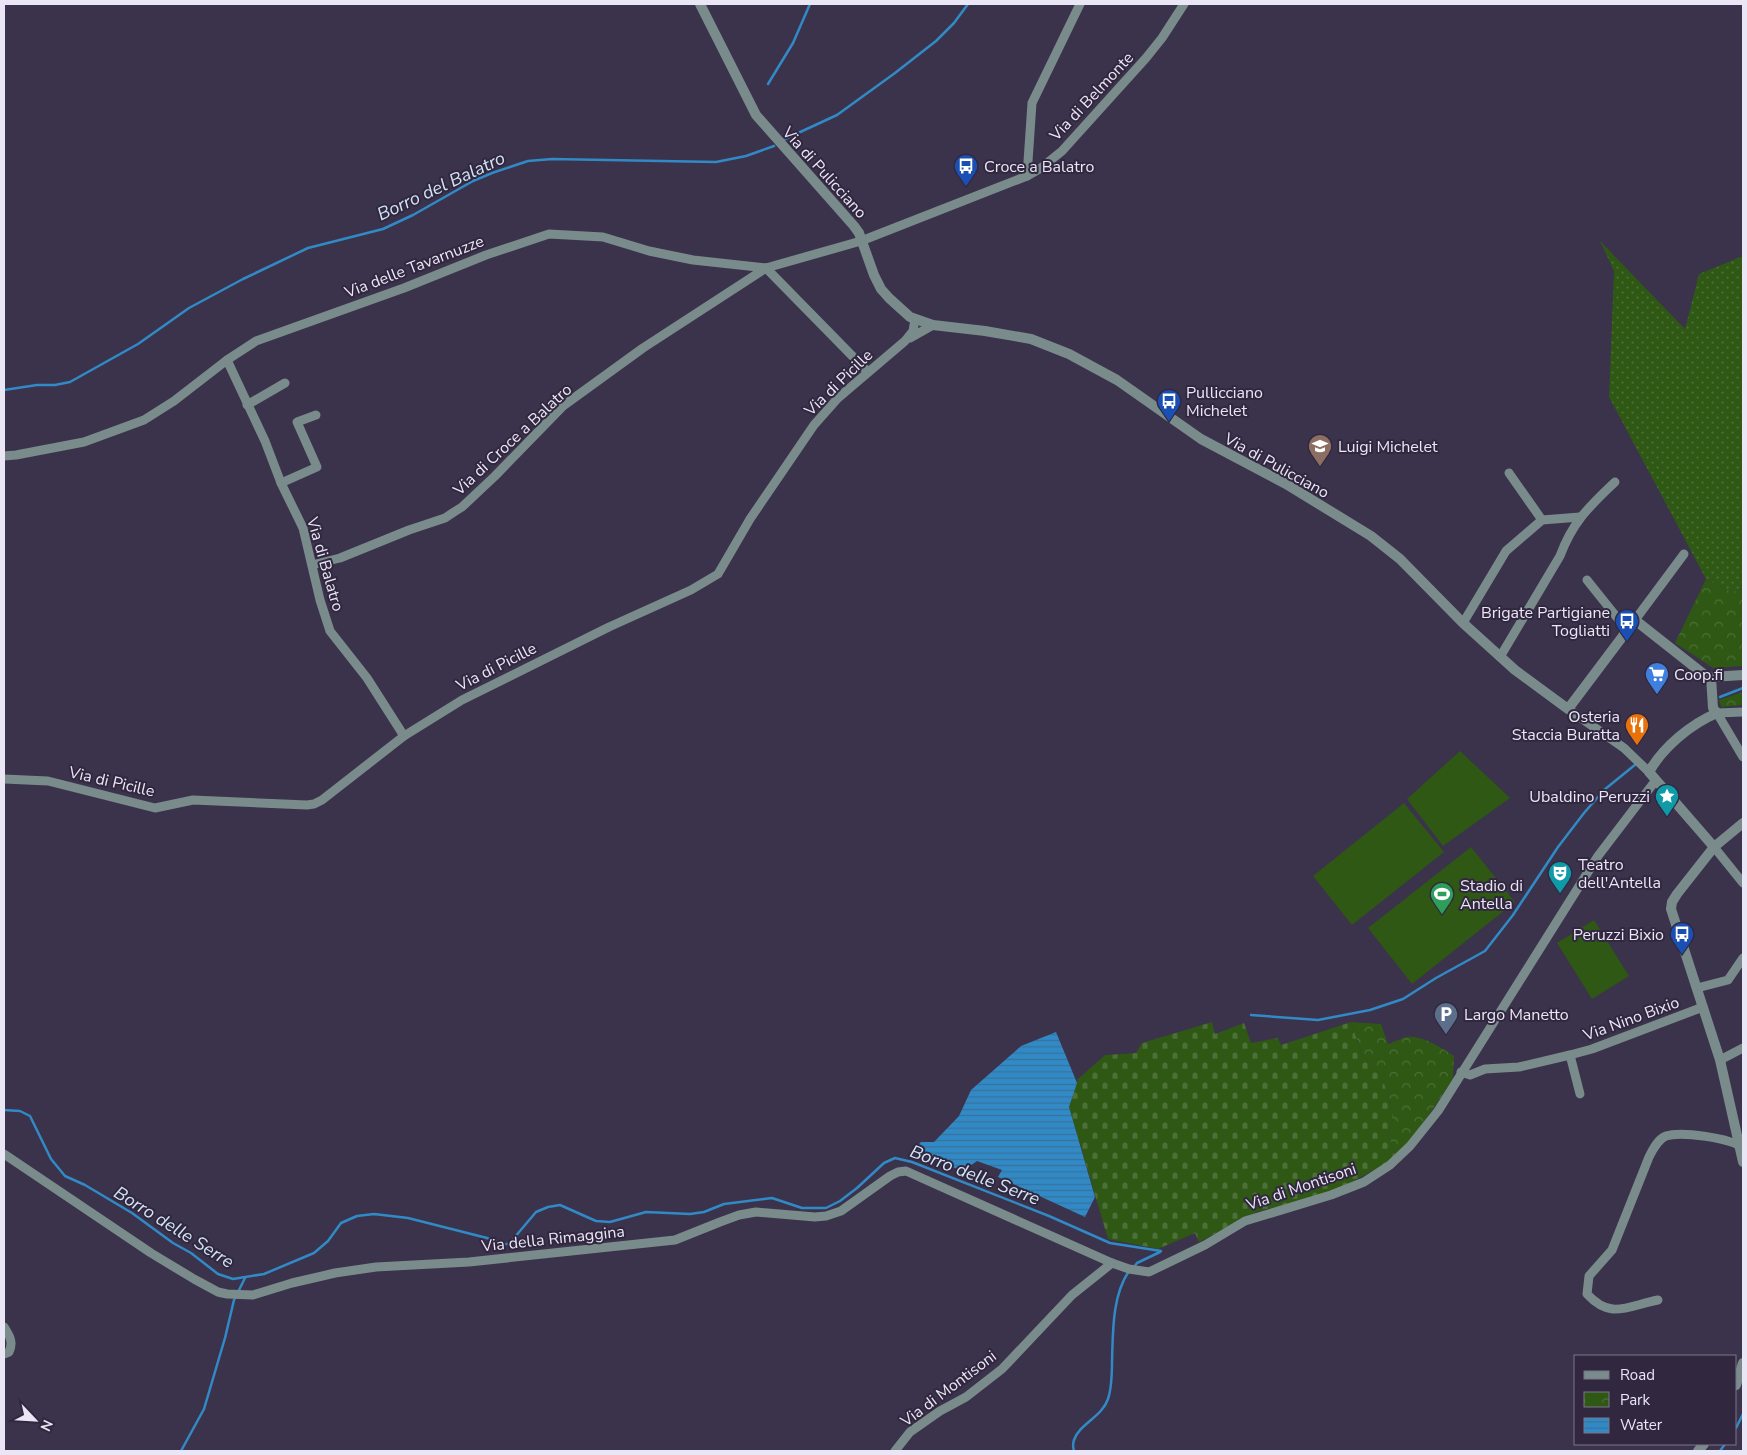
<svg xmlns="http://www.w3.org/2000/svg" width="1747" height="1455" font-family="'Nunito Sans',sans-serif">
	<defs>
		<pattern id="grass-dots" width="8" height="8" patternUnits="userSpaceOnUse" patternTransform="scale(1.25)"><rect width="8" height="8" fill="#2e5814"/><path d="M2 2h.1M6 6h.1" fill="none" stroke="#4c7037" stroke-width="1.8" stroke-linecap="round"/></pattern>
		<pattern id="cemetery-stones" width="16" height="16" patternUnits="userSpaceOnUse" patternTransform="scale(1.25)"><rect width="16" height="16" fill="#2e5814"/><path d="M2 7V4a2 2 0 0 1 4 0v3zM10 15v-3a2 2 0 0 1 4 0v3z" fill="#4c7037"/></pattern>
		<pattern id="park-crowns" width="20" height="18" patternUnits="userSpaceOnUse" patternTransform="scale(1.25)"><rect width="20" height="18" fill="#2e5814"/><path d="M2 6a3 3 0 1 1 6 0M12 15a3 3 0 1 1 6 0" fill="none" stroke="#4c7037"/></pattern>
		<pattern id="water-rules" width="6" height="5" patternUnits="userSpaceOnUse" patternTransform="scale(1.25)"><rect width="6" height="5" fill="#318ac6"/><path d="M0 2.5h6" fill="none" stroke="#38729b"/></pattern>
	</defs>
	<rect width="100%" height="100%" fill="#3b324b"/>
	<polygon fill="url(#grass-dots)" points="1600,241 1685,329 1699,274 1743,256 1743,589 1732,592 1706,579 1609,397 1614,271"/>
	<polygon fill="url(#cemetery-stones)" points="1212,1022 1215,1034 1244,1023 1251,1043 1278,1038 1281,1045 1351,1022 1363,1057 1369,1062 1380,1075 1387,1092 1393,1112 1393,1119 1388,1134 1395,1155 1388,1162 1350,1183 1326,1194 1256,1212 1199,1242 1195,1233 1158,1249 1108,1239 1069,1107 1078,1079 1105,1055 1136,1053 1142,1043"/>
	<g fill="url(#park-crowns)">
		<polygon points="1706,579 1732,592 1743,589 1743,666 1713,668 1675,643"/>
		<polygon points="1743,692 1743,705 1721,707 1719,700"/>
		<path d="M1351 1022 1381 1024 1388 1044C1394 1042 1401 1038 1407 1037 1422 1035 1442 1048 1454 1056L1453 1079 1433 1109 1411 1139 1395 1155 1388 1134 1393 1119V1112L1387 1092 1380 1075 1369 1062 1363 1057Z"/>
	</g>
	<g fill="#2e5814">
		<polygon points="1460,751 1510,798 1443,846 1407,799"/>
		<polygon points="1404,803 1444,852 1352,925 1313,876"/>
		<polygon points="1471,847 1515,902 1412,984 1368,928"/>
		<polygon points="1594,920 1629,976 1592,999 1557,943"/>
	</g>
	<polygon fill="url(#water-rules)" points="1056,1032 1077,1083 1069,1107 1095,1197 1085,1217 998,1177 1002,1170 977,1161 963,1171 912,1152 921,1142 934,1142 959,1116 971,1090 1021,1046"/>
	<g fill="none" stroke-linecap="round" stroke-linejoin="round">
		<g stroke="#318ac6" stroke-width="2.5">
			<polyline points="768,84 793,43 810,4"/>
			<polyline points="783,140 837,115 895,73 936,41 954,23 968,4"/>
			<polyline points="4,390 37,385 55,385 70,382 138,344 189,308 243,279 308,248 383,229 413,215 473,181 492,173 528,161 552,159 716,162 746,156 774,146"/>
			<polyline points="1720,697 1743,688"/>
			<polyline points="1251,1015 1318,1020 1370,1010 1403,999 1436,978 1485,951 1513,915 1558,847 1584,813 1604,790 1636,764"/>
			<polyline points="4,1110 20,1111 30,1116 51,1159 65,1176 85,1185 132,1213 173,1243 191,1253 218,1274 233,1279 264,1274 314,1253 328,1241 341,1223 357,1216 374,1214 408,1218 487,1238 502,1244 509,1244 536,1212 548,1207 560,1205 596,1221 610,1222 646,1212 690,1214 704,1212 724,1204 772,1198 802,1208 826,1208 840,1201 857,1188 884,1163 895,1158 912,1162 1049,1216 1110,1243 1161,1251"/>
			<polyline points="1133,1268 1137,1263 1160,1252"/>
			<polyline points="1736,1428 1743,1414"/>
			<polyline points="181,1451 204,1409 225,1338 234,1300 245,1278"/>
			<path d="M1074 1451C1073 1448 1073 1443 1074 1440 1079 1424 1102 1417 1108 1399 1112 1387 1112 1374 1112 1361 1113 1332 1112 1296 1129 1271"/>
			<polyline points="1720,1451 1725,1444"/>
		</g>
		<g stroke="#798b8a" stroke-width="9">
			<polyline points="1027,176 1032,103 1080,4"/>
			<polyline points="766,268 868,372"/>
			<polyline points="910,338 933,325"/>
			<polyline points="227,360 265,441 281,483 303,528 320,600 330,631 367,678 404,736"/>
			<polyline points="247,405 285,383"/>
			<polyline points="4,456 16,455 84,442 144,420 174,401 227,360 256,341 404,288 486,255 549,234 603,237 649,251 693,260 766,268 861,241 1027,176 1041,168 1062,151 1146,58 1162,38 1184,4"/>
			<polyline points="1509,473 1542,520"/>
			<polyline points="281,483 317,467 297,422 316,415"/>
			<polyline points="312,565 340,558 409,530 445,518 454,512 462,507 495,476 563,406 643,348 766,268"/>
			<polyline points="1587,580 1627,630"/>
			<polyline points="1635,620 1684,554"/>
			<polyline points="1463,623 1506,551 1542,520 1580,517"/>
			<path d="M1500 657 1560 556C1573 521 1589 507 1615 482"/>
			<polyline points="1568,709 1624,748 1649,772"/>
			<polyline points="1717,713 1743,757"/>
			<polyline points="1717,713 1743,712"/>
			<polyline points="4,779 48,781 155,808 193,800 307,805 314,804 322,800 404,736 462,700 609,627 691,590 718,574 750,519 814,425 838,398 905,341 913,331 915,319"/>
			<polyline points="1714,847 1743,883"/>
			<polyline points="1697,988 1728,980 1743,958"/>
			<polyline points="1570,1055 1580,1094"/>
			<polyline points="1720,1060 1743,1048"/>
			<polyline points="1461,1072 1470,1075 1485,1069 1519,1067 1570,1055 1592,1049 1703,1007"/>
			<polyline points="4,1154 151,1253 194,1279 218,1292 227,1294 253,1295 292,1283 335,1273 376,1267 469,1262 675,1240 720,1222 739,1215 756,1212 815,1217 826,1216 841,1211 890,1176 898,1172 906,1171 1112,1263 1129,1269 1149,1272 1205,1245 1245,1221 1331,1195 1364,1182 1390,1165 1410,1146 1438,1111 1598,856 1656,780"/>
			<path d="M1658 1300C1627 1306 1611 1320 1587 1294L1589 1276 1612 1250 1649 1157C1653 1149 1658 1139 1666 1136 1681 1131 1731 1138 1743 1148"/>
			<path d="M4 1327C9 1335 14 1342 9 1352L4 1354"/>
			<polyline points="895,1451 910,1432 940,1411 966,1397 1002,1369 1072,1295 1112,1263"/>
		</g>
		<g stroke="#798b8a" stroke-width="10">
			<polyline points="700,4 756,115 854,226 859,233 874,275 881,289 889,298 910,317 933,325 985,331 1031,339 1069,354 1117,380 1201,439 1286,484 1371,536 1400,559 1463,623 1515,670 1568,709 1635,620 1706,676 1711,677 1743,675"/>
			<path d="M1711 677 1713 708 1717 713C1691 724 1663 747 1649 772L1714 847"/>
			<polyline points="1743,823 1714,847 1677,894 1672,902 1671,909 1720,1060 1743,1162"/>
			<polyline points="1736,1385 1743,1363"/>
			<polyline points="1698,1451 1704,1444"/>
		</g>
	</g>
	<defs>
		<g id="bus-pin" transform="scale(1.25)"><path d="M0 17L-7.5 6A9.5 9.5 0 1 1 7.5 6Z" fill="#1a4fb4" stroke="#312840"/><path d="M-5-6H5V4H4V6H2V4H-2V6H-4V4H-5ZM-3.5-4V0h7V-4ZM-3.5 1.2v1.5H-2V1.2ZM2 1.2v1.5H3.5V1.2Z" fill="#fff"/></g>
		<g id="school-pin" transform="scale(1.25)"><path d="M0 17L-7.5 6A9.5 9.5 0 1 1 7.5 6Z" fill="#8d6e63" stroke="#312840"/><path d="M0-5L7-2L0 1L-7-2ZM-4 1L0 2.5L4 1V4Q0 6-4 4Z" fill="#fff"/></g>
		<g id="supermarket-pin" transform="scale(1.25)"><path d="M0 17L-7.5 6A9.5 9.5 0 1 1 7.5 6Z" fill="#3f7fe0" stroke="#312840"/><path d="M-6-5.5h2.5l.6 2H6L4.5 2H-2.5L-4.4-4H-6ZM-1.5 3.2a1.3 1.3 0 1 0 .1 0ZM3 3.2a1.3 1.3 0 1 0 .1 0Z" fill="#fff"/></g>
		<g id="restaurant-pin" transform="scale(1.25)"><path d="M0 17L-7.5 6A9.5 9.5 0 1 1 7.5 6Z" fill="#e8710a" stroke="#312840"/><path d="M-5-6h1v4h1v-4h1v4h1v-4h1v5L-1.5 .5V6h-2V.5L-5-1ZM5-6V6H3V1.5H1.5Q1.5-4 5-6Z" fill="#fff"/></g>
		<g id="sight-pin" transform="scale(1.25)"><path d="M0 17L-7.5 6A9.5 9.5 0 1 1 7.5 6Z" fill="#0f9aa8" stroke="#312840"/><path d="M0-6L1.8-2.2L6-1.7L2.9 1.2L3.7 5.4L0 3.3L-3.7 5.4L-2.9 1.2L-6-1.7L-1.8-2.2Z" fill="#fff"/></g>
		<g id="theatre-pin" transform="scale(1.25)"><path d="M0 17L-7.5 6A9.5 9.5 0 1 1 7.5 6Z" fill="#0f9aa8" stroke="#312840"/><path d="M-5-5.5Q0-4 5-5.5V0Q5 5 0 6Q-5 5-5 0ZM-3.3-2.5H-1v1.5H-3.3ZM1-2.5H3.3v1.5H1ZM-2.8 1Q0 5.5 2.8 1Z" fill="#fff"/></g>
		<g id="stadium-pin" transform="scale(1.25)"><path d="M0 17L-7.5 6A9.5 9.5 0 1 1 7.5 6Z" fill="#2e9e5b" stroke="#312840"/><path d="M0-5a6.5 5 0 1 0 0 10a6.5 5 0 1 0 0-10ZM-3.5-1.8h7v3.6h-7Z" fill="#fff"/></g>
		<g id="parking-pin" transform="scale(1.25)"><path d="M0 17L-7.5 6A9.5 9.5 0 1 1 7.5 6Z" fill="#5c6f8a" stroke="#312840"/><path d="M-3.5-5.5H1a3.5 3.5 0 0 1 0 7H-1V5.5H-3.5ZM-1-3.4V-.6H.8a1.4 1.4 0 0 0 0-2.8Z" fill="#fff"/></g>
	</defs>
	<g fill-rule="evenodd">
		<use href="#bus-pin" x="966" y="166"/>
		<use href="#bus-pin" x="1169" y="401"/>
		<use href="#school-pin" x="1320" y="446"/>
		<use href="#bus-pin" x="1627" y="621"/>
		<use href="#supermarket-pin" x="1657" y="674"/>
		<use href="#restaurant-pin" x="1637" y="725"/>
		<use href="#sight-pin" x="1667" y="796"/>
		<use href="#theatre-pin" x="1560" y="873"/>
		<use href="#stadium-pin" x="1442" y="894"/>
		<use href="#bus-pin" x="1682" y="934"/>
		<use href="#parking-pin" x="1446" y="1014"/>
	</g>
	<g text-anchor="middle" stroke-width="4" stroke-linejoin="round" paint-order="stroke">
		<g font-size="16" fill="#ebe6f6" stroke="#312840">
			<text transform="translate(1091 96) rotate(-47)" y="6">Via di Belmonte</text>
			<text transform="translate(825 172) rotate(48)" y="6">Via di Pulicciano</text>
			<text transform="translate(414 266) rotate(-21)" y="6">Via delle Tavarnuzze</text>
			<text transform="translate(838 382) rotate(-44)" y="6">Via di Picille</text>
			<text transform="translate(512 439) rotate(-43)" y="6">Via di Croce a Balatro</text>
			<text transform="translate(1277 465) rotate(29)" y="6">Via di Pulicciano</text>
			<text transform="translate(326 564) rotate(74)" y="6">Via di Balatro</text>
			<text transform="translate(496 666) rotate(-27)" y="6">Via di Picille</text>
			<text transform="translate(112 781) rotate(13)" y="6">Via di Picille</text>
			<text transform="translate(1631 1018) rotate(-20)" y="6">Via Nino Bixio</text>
			<text transform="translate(1301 1186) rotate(-19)" y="6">Via di Montisoni</text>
			<text transform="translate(553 1238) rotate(-6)" y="6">Via della Rimaggina</text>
			<text transform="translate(948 1388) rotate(-37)" y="6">Via di Montisoni</text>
		</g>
		<g font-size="16" fill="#ebe6f6" stroke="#312840" text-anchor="start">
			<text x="984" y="172">Croce a Balatro</text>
			<text x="1186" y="398">Pullicciano<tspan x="1186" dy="18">Michelet</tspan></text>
			<text x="1338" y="452">Luigi Michelet</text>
			<text x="1610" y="618" text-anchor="end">Brigate Partigiane<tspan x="1610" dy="18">Togliatti</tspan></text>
			<text x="1674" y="680">Coop.fi</text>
			<text x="1620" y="722" text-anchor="end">Osteria<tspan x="1620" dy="18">Staccia Buratta</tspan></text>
			<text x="1650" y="802" text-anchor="end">Ubaldino Peruzzi</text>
			<text x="1578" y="870">Teatro<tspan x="1578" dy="18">dell'Antella</tspan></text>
			<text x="1460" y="891">Stadio di<tspan x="1460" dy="18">Antella</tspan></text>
			<text x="1664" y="940" text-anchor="end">Peruzzi Bixio</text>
			<text x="1464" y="1020">Largo Manetto</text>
		</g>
		<g font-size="18" font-style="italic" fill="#d0e4f4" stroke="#312840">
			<text transform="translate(441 186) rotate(-25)" y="6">Borro del Balatro</text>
			<text transform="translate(975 1175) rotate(21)" y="6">Borro delle Serre</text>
			<text transform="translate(174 1227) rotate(32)" y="6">Borro delle Serre</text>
		</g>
	</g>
	<rect width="1747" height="1455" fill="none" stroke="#ebe6f6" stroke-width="10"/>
	<rect x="1574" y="1355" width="162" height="90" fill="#312840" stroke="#7b7489"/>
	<rect x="1584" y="1371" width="25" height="8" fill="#798b8a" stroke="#7b7489"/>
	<text x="1620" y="1380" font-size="15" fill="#ebe6f6">Road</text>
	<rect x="1584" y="1392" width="25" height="15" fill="url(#park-crowns)" stroke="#7b7489"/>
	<text x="1620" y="1405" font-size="15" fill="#ebe6f6">Park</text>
	<rect x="1584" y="1418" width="25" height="15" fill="url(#water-rules)" stroke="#7b7489"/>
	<text x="1620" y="1430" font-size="15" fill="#ebe6f6">Water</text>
	<g transform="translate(35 1420) rotate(115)" stroke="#312840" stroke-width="4" paint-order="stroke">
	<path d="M0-4L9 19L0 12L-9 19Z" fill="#ebe6f6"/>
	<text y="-8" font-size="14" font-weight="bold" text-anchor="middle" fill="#ebe6f6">N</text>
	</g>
</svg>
